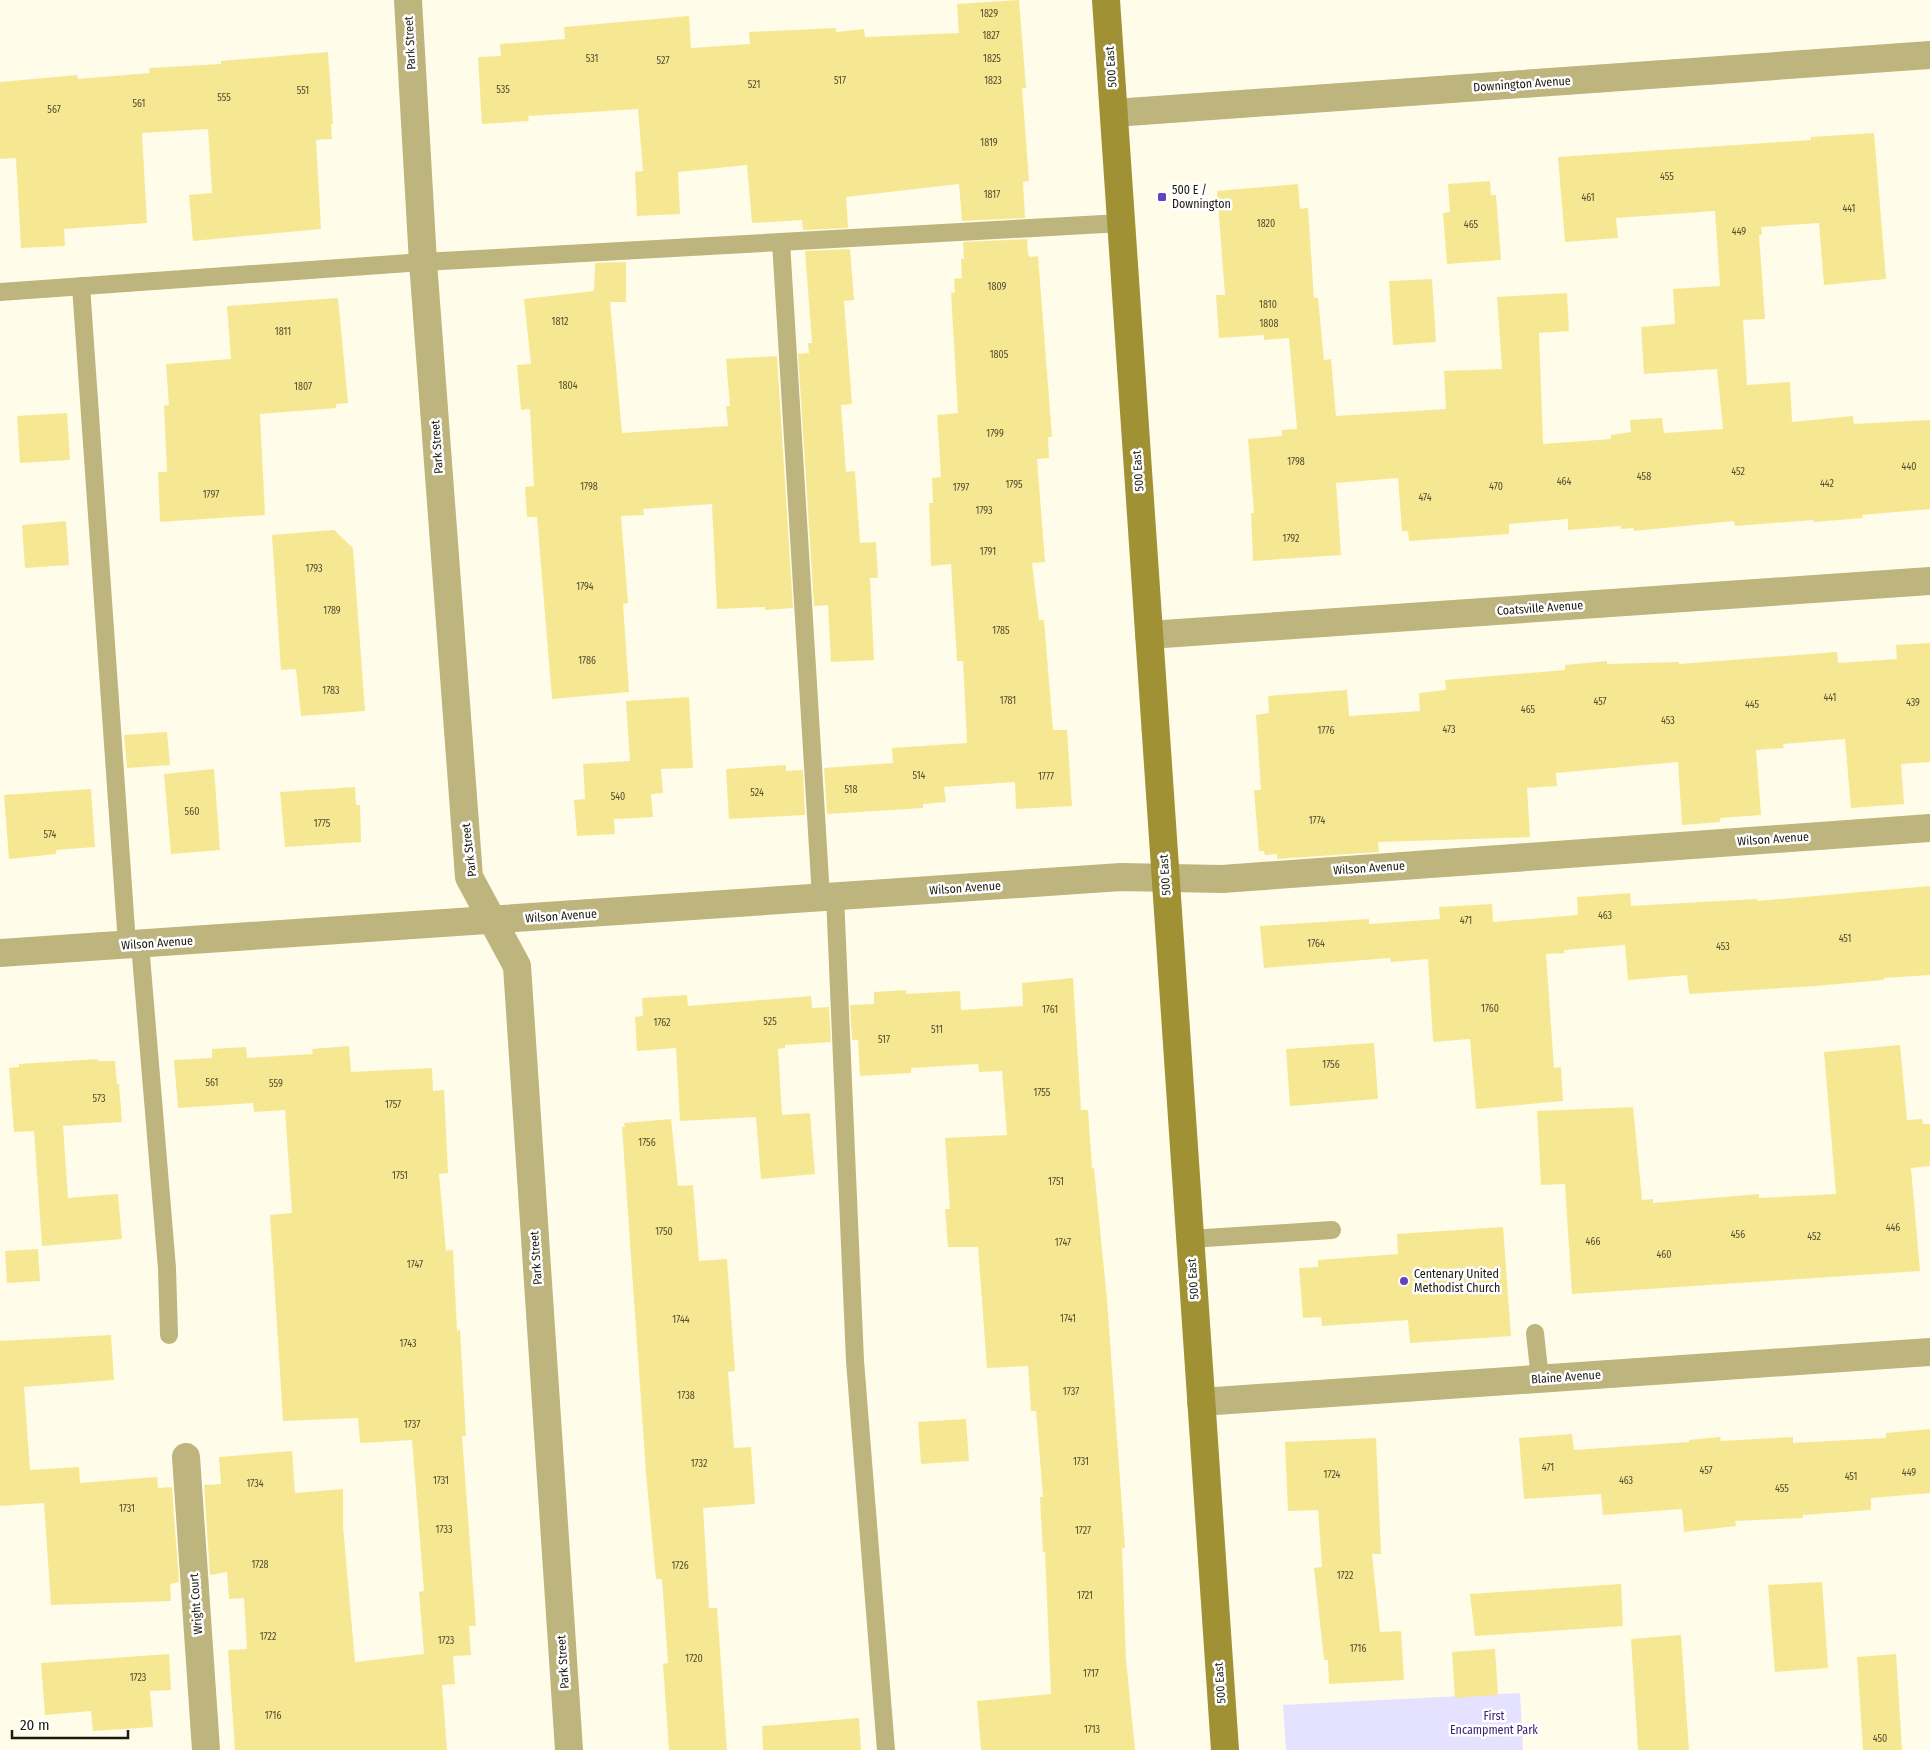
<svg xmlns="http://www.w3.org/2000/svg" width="1930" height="1750" font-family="'Fira Sans Condensed',sans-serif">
	<rect width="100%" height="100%" fill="#fffcea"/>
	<polygon fill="#e5e2ff" points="1520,1693 1523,1750 1286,1750 1283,1705"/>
	<g fill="#f6e893">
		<polygon points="1019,0 1026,88 1022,88 1029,181 1023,182 1025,218 962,221 959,184 846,197 848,228 803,230 802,220 752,223 747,165 678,172 680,214 637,216 635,172 643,171 638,109 528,116 529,121 482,124 478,57 501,56 500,44 565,39 564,27 689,16 691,48 750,44 749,32 836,28 836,32 864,29 865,37 959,33 957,4"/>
		<polygon points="328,52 333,124 331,124 332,139 316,140 321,229 193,241 189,195 212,193 208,129 142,133 147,223 64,229 65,246 21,248 16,158 0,159 0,82 77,75 78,79 150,73 149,68 221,64 221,61"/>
		<polygon points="1874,133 1886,279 1824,285 1819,223 1761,227 1762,235 1759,235 1765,319 1743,320 1747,385 1790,382 1792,422 1853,416 1854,424 1930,420 1930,509 1862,515 1863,518 1814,522 1813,520 1735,526 1734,521 1634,531 1634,528 1621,529 1621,526 1568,530 1568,519 1509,524 1509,534 1409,541 1408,531 1402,531 1398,478 1336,483 1341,555 1253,561 1251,513 1254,513 1248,439 1282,436 1282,430 1297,429 1289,338 1264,340 1264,335 1219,338 1216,295 1225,295 1217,191 1298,184 1300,209 1308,208 1314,298 1318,298 1324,360 1331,359 1336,416 1446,409 1444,371 1502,369 1497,297 1567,293 1569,331 1539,333 1543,444 1611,439 1611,435 1631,432 1630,420 1662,418 1664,433 1723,429 1717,369 1644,374 1641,327 1675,324 1673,289 1720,286 1715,211 1616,218 1618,238 1565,242 1558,157 1811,140 1811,137"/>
		<polygon points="1490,181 1491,195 1496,195 1501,260 1447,264 1443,213 1450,212 1448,184"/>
		<polygon points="1027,239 1028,254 1030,257 1038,256 1052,437 1048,437 1049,458 1037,459 1045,562 1032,563 1039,620 1044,620 1053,730 1067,730 1072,806 1016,809 1015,782 944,787 946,802 923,804 923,808 827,814 824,768 893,763 892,748 967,743 963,661 957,661 951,564 931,566 929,503 933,503 932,478 941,477 937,415 958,413 951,293 955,292 954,279 962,278 961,259 964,259 963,242"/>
		<polygon points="850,249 854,300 844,301 852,404 841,405 846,472 855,471 860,543 876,542 878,578 870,578 874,660 831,662 828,605 814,606 798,354 809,353 808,343 812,343 805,251"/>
		<polygon points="626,262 626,302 610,302 622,433 728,426 726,406 730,406 726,359 777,356 793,608 765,610 765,607 717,609 712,504 643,509 644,515 621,516 628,603 623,604 629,692 552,699 537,517 527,517 525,487 534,486 530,409 521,410 517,365 531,364 524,299 594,291 595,263"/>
		<polygon points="1432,279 1436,342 1393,345 1389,281"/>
		<polygon points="338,298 348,403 336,404 336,408 260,414 265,515 160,522 158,472 167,472 164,406 169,405 166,364 231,359 227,306"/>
		<polygon points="67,413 70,460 20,463 17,416"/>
		<polygon points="66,521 69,565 25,568 22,525"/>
		<polygon points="334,530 353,548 365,711 301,716 296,669 281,670 272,535"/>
		<polygon points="1930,643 1930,762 1901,764 1904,804 1851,808 1845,739 1783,744 1784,748 1756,750 1761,815 1720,818 1720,822 1682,825 1678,762 1556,773 1557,786 1527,788 1530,837 1378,842 1379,852 1277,859 1277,854 1265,855 1264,851 1259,851 1254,790 1261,790 1256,715 1269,713 1268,696 1347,690 1349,716 1420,711 1419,693 1446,690 1445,680 1565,670 1565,665 1607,661 1607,664 1679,662 1679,664 1837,652 1838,663 1897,659 1896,645"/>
		<polygon points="689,697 693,768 661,769 663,793 651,794 653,817 614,819 615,834 577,836 574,800 585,799 583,764 630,761 626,701"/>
		<polygon points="167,732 170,765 127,768 124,735"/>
		<polygon points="786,765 786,771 803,770 805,815 729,819 726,769"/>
		<polygon points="214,769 220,850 171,854 164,774"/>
		<polygon points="355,787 356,805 360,805 361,842 285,847 280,792"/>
		<polygon points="91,789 95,847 56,850 56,854 9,859 4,795"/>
		<polygon points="1930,886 1930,975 1884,978 1884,980 1815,986 1689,994 1687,975 1628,980 1625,945 1564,950 1565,953 1546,954 1554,1068 1561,1067 1563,1101 1476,1109 1470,1039 1433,1042 1428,959 1391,962 1390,958 1264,968 1260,926 1369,919 1369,924 1440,919 1439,907 1492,904 1493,922 1578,915 1577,897 1630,893 1631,906 1757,899 1757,901"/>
		<polygon points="1073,978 1081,1110 1088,1110 1092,1168 1094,1168 1107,1300 1125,1548 1122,1548 1126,1659 1135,1750 981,1750 977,1701 1051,1694 1045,1552 1043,1552 1040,1497 1043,1497 1036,1411 1031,1411 1028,1366 987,1368 978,1247 948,1247 945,1209 950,1209 945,1138 1007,1135 1002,1071 979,1072 978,1064 911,1068 911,1073 860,1076 858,1040 852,1040 850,1005 874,1004 874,992 906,990 906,994 960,991 961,1010 1023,1006 1022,983"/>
		<polygon points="687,995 688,1006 811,996 812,1008 829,1007 831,1042 785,1045 785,1048 778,1049 782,1115 810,1113 815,1174 761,1179 756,1117 680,1121 676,1048 637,1051 635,1017 643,1016 642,998"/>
		<polygon points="1374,1043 1378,1099 1290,1106 1286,1049"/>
		<polygon points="1900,1045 1907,1120 1922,1119 1923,1124 1930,1124 1930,1166 1911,1168 1920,1271 1572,1294 1565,1184 1541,1185 1537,1111 1633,1107 1642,1200 1653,1199 1653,1203 1759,1194 1759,1198 1836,1194 1824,1052"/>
		<polygon points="349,1046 351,1072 432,1068 433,1091 444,1090 448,1173 439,1174 446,1251 453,1250 457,1331 460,1330 466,1436 462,1436 476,1626 469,1626 471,1655 453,1656 455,1684 442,1685 447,1750 235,1750 228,1650 247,1649 244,1598 229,1599 227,1572 210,1575 204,1485 221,1484 219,1457 292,1451 295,1493 343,1489 343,1526 355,1662 424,1654 419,1592 424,1591 412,1440 360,1443 358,1418 283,1421 270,1215 292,1213 285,1110 254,1112 253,1103 178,1108 174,1060 212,1058 212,1049 246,1047 247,1058 313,1054 312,1049"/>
		<polygon points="98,1059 98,1061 115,1061 117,1084 119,1084 122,1122 63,1126 68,1198 118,1194 122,1239 42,1246 34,1131 14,1132 9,1068 19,1067 19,1064"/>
		<polygon points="671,1119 678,1186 693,1185 699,1261 727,1259 735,1371 728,1372 734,1448 751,1447 755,1504 703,1508 709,1608 717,1608 727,1750 669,1750 663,1664 668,1663 662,1579 656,1579 646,1473 622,1127 625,1127 624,1123"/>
		<polygon points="1503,1227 1511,1336 1410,1343 1408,1320 1322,1326 1321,1317 1303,1318 1299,1268 1318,1267 1318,1260 1398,1254 1397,1234"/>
		<polygon points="38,1249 40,1281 7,1283 5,1251"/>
		<polygon points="111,1335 114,1380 24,1387 30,1470 79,1467 80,1483 157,1477 158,1488 172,1487 179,1582 170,1584 171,1601 51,1605 44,1503 0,1506 0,1341"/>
		<polygon points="966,1419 969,1461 921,1464 918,1422"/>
		<polygon points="1930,1429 1930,1493 1871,1498 1871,1510 1803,1515 1803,1518 1735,1521 1736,1526 1684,1532 1682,1509 1603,1515 1601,1494 1524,1499 1519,1438 1572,1434 1574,1450 1689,1442 1689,1440 1720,1437 1721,1441 1793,1437 1793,1443 1886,1438 1886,1433"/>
		<polygon points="1376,1438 1381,1554 1372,1554 1380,1632 1401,1631 1404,1680 1329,1684 1328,1660 1324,1660 1314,1568 1322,1567 1318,1510 1288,1511 1285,1442"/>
		<polygon points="1822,1582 1828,1668 1775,1672 1768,1585"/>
		<polygon points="1621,1584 1623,1626 1475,1636 1470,1594"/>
		<polygon points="1681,1635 1689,1750 1638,1750 1631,1639"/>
		<polygon points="1495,1649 1498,1695 1455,1698 1452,1652"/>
		<polygon points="169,1654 171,1690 150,1691 153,1727 93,1731 91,1711 45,1715 41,1663"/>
		<polygon points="1896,1654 1902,1750 1863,1750 1857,1657"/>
		<polygon points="859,1718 861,1750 763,1750 762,1726"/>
	</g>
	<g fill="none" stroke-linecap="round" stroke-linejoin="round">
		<g stroke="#bdb57d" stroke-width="18">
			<polyline points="781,242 821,897"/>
			<polyline points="81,286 127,944"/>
			<polyline points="0,292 423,262 1121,223"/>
			<polyline points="835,896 855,1361 886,1750"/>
			<polyline points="140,944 167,1268 169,1335"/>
			<polyline points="1190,1239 1332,1230"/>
			<polyline points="1535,1333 1540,1379"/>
		</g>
		<g stroke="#bdb57d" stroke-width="28">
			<polyline points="408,0 423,262 469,877 517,966 569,1750"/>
			<polyline points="1114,113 1930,55"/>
			<polyline points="1149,635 1930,581"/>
			<polyline points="0,953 1121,877 1222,879 1930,828"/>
			<polyline points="1201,1402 1930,1352"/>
			<polyline points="186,1457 206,1750"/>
		</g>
		<polyline stroke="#a09134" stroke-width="28" points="1106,0 1225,1750"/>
	</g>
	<g fill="#6444bd" stroke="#fff" stroke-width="2">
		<rect x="1157" y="192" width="10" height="10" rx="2.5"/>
		<circle cx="1404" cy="1281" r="5"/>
	</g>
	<g text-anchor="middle" stroke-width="5" stroke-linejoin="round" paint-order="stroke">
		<g font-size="10" fill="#534e31">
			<text x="989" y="17">1829</text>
			<text x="991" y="39">1827</text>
			<text x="592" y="62">531</text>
			<text x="992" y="62">1825</text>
			<text x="663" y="64">527</text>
			<text x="840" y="84">517</text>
			<text x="993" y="84">1823</text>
			<text x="754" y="88">521</text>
			<text x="503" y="93">535</text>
			<text x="303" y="94">551</text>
			<text x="224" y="101">555</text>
			<text x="139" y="107">561</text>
			<text x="54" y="113">567</text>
			<text x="989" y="146">1819</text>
			<text x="1667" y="180">455</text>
			<text x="992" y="198">1817</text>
			<text x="1588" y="201">461</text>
			<text x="1849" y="212">441</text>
			<text x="1266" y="227">1820</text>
			<text x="1471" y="228">465</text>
			<text x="1739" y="235">449</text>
			<text x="997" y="290">1809</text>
			<text x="1268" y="308">1810</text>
			<text x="560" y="325">1812</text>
			<text x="1269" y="327">1808</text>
			<text x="283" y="335">1811</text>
			<text x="999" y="358">1805</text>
			<text x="568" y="389">1804</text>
			<text x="303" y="390">1807</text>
			<text x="995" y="437">1799</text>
			<text x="1296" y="465">1798</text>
			<text x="1909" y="470">440</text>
			<text x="1738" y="475">452</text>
			<text x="1644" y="480">458</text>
			<text x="1564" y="485">464</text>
			<text x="1827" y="487">442</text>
			<text x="1014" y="488">1795</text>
			<text x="589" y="490">1798</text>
			<text x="1496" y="490">470</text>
			<text x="961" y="491">1797</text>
			<text x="211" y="498">1797</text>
			<text x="1425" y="501">474</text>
			<text x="984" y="514">1793</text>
			<text x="1291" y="542">1792</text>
			<text x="988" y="555">1791</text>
			<text x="314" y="572">1793</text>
			<text x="585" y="590">1794</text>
			<text x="332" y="614">1789</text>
			<text x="1001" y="634">1785</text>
			<text x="587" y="664">1786</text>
			<text x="331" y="694">1783</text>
			<text x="1830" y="701">441</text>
			<text x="1008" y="704">1781</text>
			<text x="1600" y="705">457</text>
			<text x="1913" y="706">439</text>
			<text x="1752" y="708">445</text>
			<text x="1528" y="713">465</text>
			<text x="1668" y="724">453</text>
			<text x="1449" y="733">473</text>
			<text x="1326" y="734">1776</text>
			<text x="919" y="779">514</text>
			<text x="1046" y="780">1777</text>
			<text x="851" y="793">518</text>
			<text x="757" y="796">524</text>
			<text x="618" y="800">540</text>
			<text x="192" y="815">560</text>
			<text x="1317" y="824">1774</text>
			<text x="322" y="827">1775</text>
			<text x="50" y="838">574</text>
			<text x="1605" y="919">463</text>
			<text x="1466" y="924">471</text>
			<text x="1845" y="942">451</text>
			<text x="1316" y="947">1764</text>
			<text x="1723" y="950">453</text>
			<text x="1490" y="1012">1760</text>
			<text x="1050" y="1013">1761</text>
			<text x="770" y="1025">525</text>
			<text x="662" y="1026">1762</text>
			<text x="937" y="1033">511</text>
			<text x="884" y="1043">517</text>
			<text x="1331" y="1068">1756</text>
			<text x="212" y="1086">561</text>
			<text x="276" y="1087">559</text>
			<text x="1042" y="1096">1755</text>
			<text x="99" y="1102">573</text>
			<text x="393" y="1108">1757</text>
			<text x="647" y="1146">1756</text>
			<text x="400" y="1179">1751</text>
			<text x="1056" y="1185">1751</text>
			<text x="1893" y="1231">446</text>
			<text x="664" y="1235">1750</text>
			<text x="1738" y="1238">456</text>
			<text x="1814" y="1240">452</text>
			<text x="1593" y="1245">466</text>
			<text x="1063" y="1246">1747</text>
			<text x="1664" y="1258">460</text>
			<text x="415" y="1268">1747</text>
			<text x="1068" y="1322">1741</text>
			<text x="681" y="1323">1744</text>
			<text x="408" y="1347">1743</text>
			<text x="1071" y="1395">1737</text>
			<text x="686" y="1399">1738</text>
			<text x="412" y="1428">1737</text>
			<text x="1081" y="1465">1731</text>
			<text x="699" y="1467">1732</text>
			<text x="1548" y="1471">471</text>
			<text x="1706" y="1474">457</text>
			<text x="1909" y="1476">449</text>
			<text x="1332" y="1478">1724</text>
			<text x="1851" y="1480">451</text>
			<text x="441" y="1484">1731</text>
			<text x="1626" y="1484">463</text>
			<text x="255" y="1487">1734</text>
			<text x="1782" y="1492">455</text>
			<text x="127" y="1512">1731</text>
			<text x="444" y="1533">1733</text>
			<text x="1083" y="1534">1727</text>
			<text x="260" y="1568">1728</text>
			<text x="680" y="1569">1726</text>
			<text x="1345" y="1579">1722</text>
			<text x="1085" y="1599">1721</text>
			<text x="268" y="1640">1722</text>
			<text x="446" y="1644">1723</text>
			<text x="1358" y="1652">1716</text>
			<text x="694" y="1662">1720</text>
			<text x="1091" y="1677">1717</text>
			<text x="138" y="1681">1723</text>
			<text x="273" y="1719">1716</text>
			<text x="1092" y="1733">1713</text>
			<text x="1880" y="1742">450</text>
		</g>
		<g font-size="12" fill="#1d1b10" stroke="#fff">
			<text transform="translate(410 43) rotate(-93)" y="4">Park Street</text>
			<text transform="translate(1111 67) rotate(-94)" y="4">500 East</text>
			<text transform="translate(1522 84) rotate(-4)" y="4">Downington Avenue</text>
			<text transform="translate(437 447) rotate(-94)" y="4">Park Street</text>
			<text transform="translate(1138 471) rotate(-94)" y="4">500 East</text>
			<text transform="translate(1540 608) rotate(-4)" y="4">Coatsville Avenue</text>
			<text transform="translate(1773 839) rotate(-4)" y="4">Wilson Avenue</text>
			<text transform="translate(469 850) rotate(-97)" y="4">Park Street</text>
			<text transform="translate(1369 868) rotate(-4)" y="4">Wilson Avenue</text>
			<text transform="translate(1165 875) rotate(-94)" y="4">500 East</text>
			<text transform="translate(965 888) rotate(-4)" y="4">Wilson Avenue</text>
			<text transform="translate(561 916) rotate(-4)" y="4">Wilson Avenue</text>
			<text transform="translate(157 943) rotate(-4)" y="4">Wilson Avenue</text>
			<text transform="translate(536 1258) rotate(-94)" y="4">Park Street</text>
			<text transform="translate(1193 1279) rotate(-94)" y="4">500 East</text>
			<text transform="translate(1566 1377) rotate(-4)" y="4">Blaine Avenue</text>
			<text transform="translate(196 1604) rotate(-94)" y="4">Wright Court</text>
			<text transform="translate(563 1662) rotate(-94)" y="4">Park Street</text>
			<text transform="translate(1220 1683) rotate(-94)" y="4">500 East</text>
		</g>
		<g font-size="12" fill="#1d1b10" stroke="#fff" text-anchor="start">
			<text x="1172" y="194">500 E /<tspan x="1172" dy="14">Downington</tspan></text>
			<text x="1414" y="1278">Centenary United<tspan x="1414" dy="14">Methodist Church</tspan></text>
		</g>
		<g font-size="12" fill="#3b2378" stroke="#fff">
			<text x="1494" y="1720">First<tspan x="1494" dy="14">Encampment Park</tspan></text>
		</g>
	</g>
	<path d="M12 1730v8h116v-8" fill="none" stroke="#1d1b10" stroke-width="2.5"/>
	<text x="20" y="1730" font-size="15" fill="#1d1b10" stroke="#ffffff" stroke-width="4" paint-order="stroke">20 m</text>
</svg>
